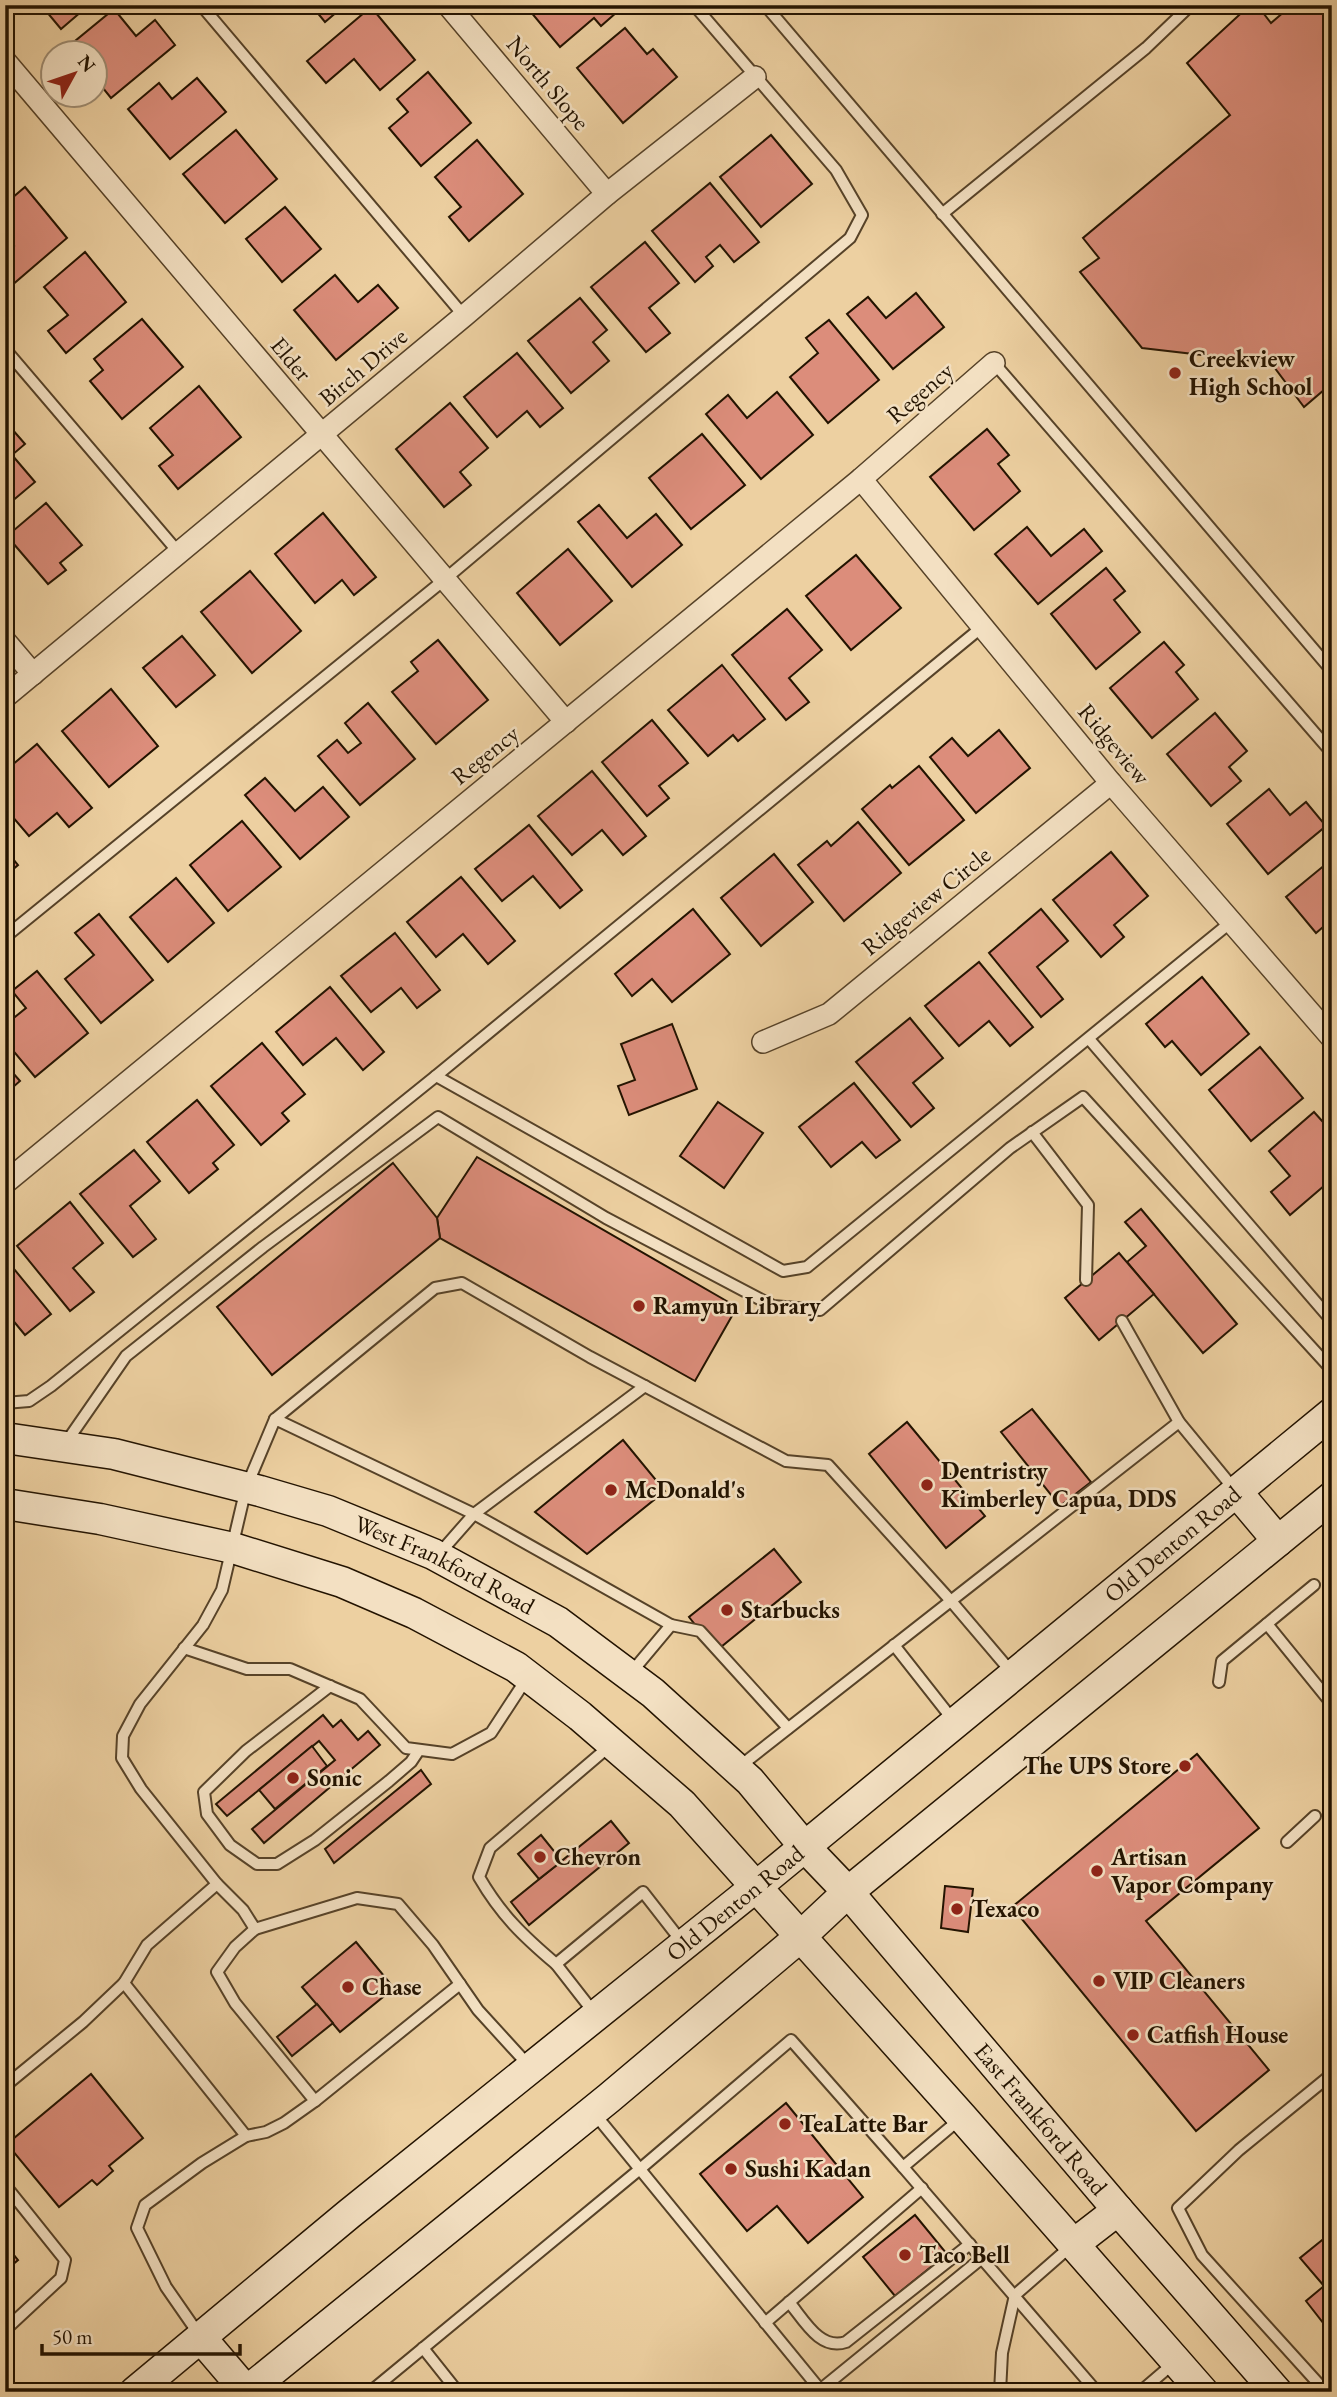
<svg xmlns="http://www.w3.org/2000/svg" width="1337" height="2397" font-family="'EB Garamond',serif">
	<rect width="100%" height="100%" fill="#edd0a1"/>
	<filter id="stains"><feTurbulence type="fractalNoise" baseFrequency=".00286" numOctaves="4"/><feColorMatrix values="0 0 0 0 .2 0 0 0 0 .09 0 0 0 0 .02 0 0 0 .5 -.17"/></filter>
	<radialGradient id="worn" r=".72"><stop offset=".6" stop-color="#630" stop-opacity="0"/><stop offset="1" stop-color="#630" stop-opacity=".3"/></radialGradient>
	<g fill="#dc8d7b" stroke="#231300" stroke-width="2">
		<polygon points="41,5 89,5 61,29"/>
		<polygon points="311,5 345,5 325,22"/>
		<polygon points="525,5 625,5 601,26 594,18 560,47"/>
		<polygon points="1250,5 1257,5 1271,23 1292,5 1332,5 1332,377 1325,389 1304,407 1271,363 1142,348 1080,272 1099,258 1083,238 1230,115 1187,63"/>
		<polygon points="371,7 415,60 380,90 354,59 326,83 307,61"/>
		<polygon points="114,9 136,36 155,20 175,45 111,98 94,77 94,52 74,52 69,46"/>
		<polygon points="625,28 647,54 653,49 677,77 623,123 577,68"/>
		<polygon points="428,72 471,123 421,166 389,128 408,112 397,99"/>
		<polygon points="197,78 226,112 170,159 128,109 159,83 172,99"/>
		<polygon points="236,130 277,179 225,223 183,174"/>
		<polygon points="771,135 812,184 761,227 720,177"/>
		<polygon points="477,140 523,194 469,241 449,217 461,207 435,177"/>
		<polygon points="710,183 759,242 734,262 720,245 706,257 713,266 695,282 652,231"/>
		<polygon points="25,187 67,238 11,286 5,279 5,254 14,246 5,235 5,204"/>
		<polygon points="285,207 321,249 282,282 246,239"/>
		<polygon points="645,242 679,283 649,308 670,333 646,352 591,287"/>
		<polygon points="85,252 126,302 66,353 48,331 68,315 44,287"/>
		<polygon points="335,275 358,302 378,285 398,308 336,360 294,310"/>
		<polygon points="916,293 944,327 893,369 847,314 868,297 886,318"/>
		<polygon points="580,298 607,330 593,342 609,361 571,393 528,341"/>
		<polygon points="142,319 183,367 122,419 90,381 103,370 94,359"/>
		<polygon points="829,320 879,380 828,423 790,377 818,353 806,338"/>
		<polygon points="517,353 563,408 540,427 527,411 497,437 464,397"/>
		<polygon points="199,386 241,437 178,489 159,466 173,455 150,428"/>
		<polygon points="777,392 813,435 761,479 706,414 728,395 747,418"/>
		<polygon points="450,403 488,448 460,472 471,485 444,507 396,449"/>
		<polygon points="5,421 25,444 12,455 35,482 5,507"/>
		<polygon points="987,429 1009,455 998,464 1020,491 974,530 930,477"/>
		<polygon points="702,434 745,485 691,529 649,478"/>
		<polygon points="46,503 82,545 60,563 66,570 48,584 7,536"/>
		<polygon points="599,505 627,538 656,514 682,545 632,587 578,522"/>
		<polygon points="323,513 376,577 354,595 342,580 315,603 275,554"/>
		<polygon points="1027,527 1051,556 1084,529 1102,551 1038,604 995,554"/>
		<polygon points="568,549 612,601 560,645 517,593"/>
		<polygon points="856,555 901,608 851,650 806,596"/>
		<polygon points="1106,568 1125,591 1114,600 1140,632 1096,669 1051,614"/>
		<polygon points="250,571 301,631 252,673 201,612"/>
		<polygon points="787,609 822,650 789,678 809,702 786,720 732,655"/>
		<polygon points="182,636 215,675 176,707 143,668"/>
		<polygon points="438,640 488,700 436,744 392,692 418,671 411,662"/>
		<polygon points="1164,642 1184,665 1176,672 1198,699 1152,738 1110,688"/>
		<polygon points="722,665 765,719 738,741 733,735 708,756 668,710"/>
		<polygon points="111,689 158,746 109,787 62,731"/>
		<polygon points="368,703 415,759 360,805 318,756 337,740 348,753 361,743 345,723"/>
		<polygon points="1215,713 1247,751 1229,767 1241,781 1211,806 1167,754"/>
		<polygon points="652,720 688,763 659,786 669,798 647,816 602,762"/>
		<polygon points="999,730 1030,768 976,813 930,757 952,738 968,756"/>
		<polygon points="37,744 92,808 69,827 57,813 29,836 5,808 5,771"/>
		<polygon points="919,766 964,820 909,865 862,809 890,785 892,788"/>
		<polygon points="592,771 646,836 623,855 602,830 572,855 538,816"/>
		<polygon points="265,778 295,811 323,787 349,817 300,859 245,795"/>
		<polygon points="1269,789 1290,815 1306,802 1326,826 1268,874 1227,824"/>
		<polygon points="242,821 281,867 228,911 190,865"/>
		<polygon points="858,822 901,873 844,921 798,865 827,841 831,846"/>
		<polygon points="529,825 582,890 560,908 533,876 502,901 475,869"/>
		<polygon points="5,849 18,865 5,876"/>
		<polygon points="1111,852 1148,896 1114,925 1124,937 1101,957 1053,900"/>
		<polygon points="774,854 813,902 761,946 721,898"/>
		<polygon points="1332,859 1332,923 1330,921 1316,933 1286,897"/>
		<polygon points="461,877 515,941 488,964 463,934 436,957 407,922"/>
		<polygon points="176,878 214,923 168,962 130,917"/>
		<polygon points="693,909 730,954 672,1002 652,979 632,996 615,974"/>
		<polygon points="1041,909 1068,941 1037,967 1063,999 1041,1017 989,953"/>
		<polygon points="99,914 153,980 101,1023 65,979 94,955 75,933"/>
		<polygon points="395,933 440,990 417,1008 401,988 371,1012 341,976"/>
		<polygon points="979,962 1033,1027 1010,1046 989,1021 959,1046 925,1006"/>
		<polygon points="37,971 88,1033 35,1077 5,1041 5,1025 26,1008 12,991"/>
		<polygon points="1202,977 1249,1034 1201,1075 1172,1041 1165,1047 1146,1024"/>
		<polygon points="330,987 384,1052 363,1070 336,1038 303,1065 276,1032"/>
		<polygon points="910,1018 943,1058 913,1083 934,1108 911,1127 856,1062"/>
		<polygon points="672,1024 697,1089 629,1115 618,1086 635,1080 621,1044"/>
		<polygon points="262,1043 305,1094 282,1113 289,1121 261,1145 211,1086"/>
		<polygon points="1260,1047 1303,1098 1251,1141 1209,1090"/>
		<polygon points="5,1064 20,1081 5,1094"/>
		<polygon points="854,1083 900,1140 876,1158 862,1142 831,1167 799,1127"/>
		<polygon points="197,1100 234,1145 213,1163 218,1169 189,1193 147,1142"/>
		<polygon points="718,1102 763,1133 724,1188 680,1156"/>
		<polygon points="1314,1112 1332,1132 1332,1179 1290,1215 1271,1192 1290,1176 1269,1151"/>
		<polygon points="134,1150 160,1181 130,1206 156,1239 133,1257 80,1194"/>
		<polygon points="477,1157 737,1307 695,1381 440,1238 437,1218"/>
		<polygon points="393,1163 437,1218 440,1238 272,1375 217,1307"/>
		<polygon points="70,1202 103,1243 73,1268 94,1292 70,1311 17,1246"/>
		<polygon points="1141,1209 1237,1324 1203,1353 1127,1262 1146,1246 1125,1222"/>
		<polygon points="1119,1253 1154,1294 1099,1340 1065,1298"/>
		<polygon points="5,1258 51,1314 25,1335 11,1318 5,1323"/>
		<polygon points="1032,1409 1091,1482 1060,1506 1001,1432"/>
		<polygon points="907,1422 985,1516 946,1548 869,1454"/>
		<polygon points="623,1440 665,1491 587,1554 535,1512"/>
		<polygon points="774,1549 801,1582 716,1651 689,1617"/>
		<polygon points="323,1715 333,1727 341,1720 358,1740 368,1731 380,1745 264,1843 252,1829 335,1760 319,1741 227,1816 216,1804"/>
		<polygon points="312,1746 327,1766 275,1809 259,1790"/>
		<polygon points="1197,1754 1259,1828 1146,1921 1269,2070 1196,2131 1012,1907"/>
		<polygon points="421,1770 431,1784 334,1863 325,1849"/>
		<polygon points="611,1821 629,1843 529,1925 511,1902"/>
		<polygon points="541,1835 562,1861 539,1879 518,1854"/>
		<polygon points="945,1886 973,1889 968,1932 941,1928"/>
		<polygon points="356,1942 394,1988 340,2032 302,1987"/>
		<polygon points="317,2004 333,2023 292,2056 277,2037"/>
		<polygon points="91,2074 143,2138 109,2166 113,2171 97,2185 92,2180 59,2207 7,2144"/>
		<polygon points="786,2103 863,2197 808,2243 777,2206 747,2231 700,2174"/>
		<polygon points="915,2215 947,2254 895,2296 863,2257"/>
		<polygon points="1332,2232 1332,2317 1324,2324 1306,2301 1324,2286 1300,2258"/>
		<polygon points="5,2244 18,2260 5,2271"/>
	</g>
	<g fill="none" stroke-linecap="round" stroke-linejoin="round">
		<g stroke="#564228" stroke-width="14">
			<g id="lane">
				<polyline points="201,5 464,316"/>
				<polyline points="765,5 1332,671"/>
				<polyline points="942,214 1146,48 1191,5"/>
				<polyline points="5,349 179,553"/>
				<polyline points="994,363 1332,753"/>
				<polyline points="5,937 444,580 850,238 862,215 836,170 694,5"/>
				<polyline points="1089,1039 1332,1321"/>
				<polyline points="436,1076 783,1271 807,1267 1231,922"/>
				<polyline points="1032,1132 1088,1205 1086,1280"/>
				<polyline points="1122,1321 1179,1422 1234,1489"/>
				<polyline points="5,1403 29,1401 51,1386 436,1076 982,627"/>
				<polyline points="275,1419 435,1288 462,1283 590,1357 786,1461 828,1465 951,1601 1013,1674"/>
				<polyline points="65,1444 126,1356 263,1247 438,1117 606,1218 773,1306 820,1310 1010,1148 1083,1097 1332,1370"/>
				<polyline points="438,1555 474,1514 671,1625"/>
				<polyline points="1267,1624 1332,1704"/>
				<polyline points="894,1645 953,1720"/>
				<polyline points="184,1648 247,1669 290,1669 360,1699 406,1748 452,1754 491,1733 527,1678"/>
				<polyline points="630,1674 671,1625 700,1631 788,1728"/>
				<polyline points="1219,1682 1222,1661 1314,1585"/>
				<polyline points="330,1686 246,1751 204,1792 207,1814 230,1845 257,1864 277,1864 315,1840 389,1781 411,1762 419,1750"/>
				<polyline points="739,1767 1179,1422"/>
				<polyline points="1287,1842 1315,1816"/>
				<polyline points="217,1884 243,1910 255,1929 357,1898 398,1904 433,1945 478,2010 530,2067"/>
				<path d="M556 1964C523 1936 501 1915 479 1877L490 1848 612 1744"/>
				<polyline points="124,1983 246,2136"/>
				<polyline points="595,2014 556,1964 643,1892 682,1942"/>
				<polyline points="5,2086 83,2022 124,1983 147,1945 217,1884 141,1789 122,1758 123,1736 140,1704 203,1625 222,1590 246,1488 275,1419 474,1514 645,1386"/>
				<polyline points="315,2101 460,1984"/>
				<polyline points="594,2113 822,2392"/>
				<polyline points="960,2119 903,2167 1097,2392"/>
				<polyline points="5,2185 65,2260 61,2278 5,2330"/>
				<path d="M789 2302C804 2320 820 2351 846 2342L970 2244"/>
				<polyline points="765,2323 922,2188"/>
				<polyline points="200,2336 166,2287 137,2228 145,2205 202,2163 246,2136 266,2132 284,2123 315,2101 235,2003 217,1972 235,1947 255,1929"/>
				<polyline points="423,2348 458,2392"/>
				<polyline points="820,2390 982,2258"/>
				<polyline points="370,2392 640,2169 791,2040 903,2167"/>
				<polyline points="1000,2392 1002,2353 1015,2295 1071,2246"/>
				<polyline points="1140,2392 1175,2362"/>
				<polyline points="1326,2392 1202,2255 1178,2208 1239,2150 1332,2074"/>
			</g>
		</g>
		<g stroke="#564228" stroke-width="24">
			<g id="street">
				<polyline points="448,5 607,194"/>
				<polyline points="5,61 566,722"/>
				<polyline points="861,479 1111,783 1332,1038"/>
				<polyline points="5,641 33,674"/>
				<polyline points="5,697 464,316 607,194 755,77"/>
				<polyline points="763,1042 829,1014 1111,783"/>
				<polyline points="5,1183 861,479 994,363"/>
			</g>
		</g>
		<g stroke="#231300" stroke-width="33">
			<g id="secondary">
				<path id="s1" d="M5 1438 114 1454 260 1491 328 1511 433 1554 558 1622 653 1693 750 1781 804 1846 848 1892 1118 2210 1277 2392"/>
				<polyline points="1236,1491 1278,1541"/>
				<polyline points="5,1504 100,1519 233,1548 342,1582 414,1613 516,1667 580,1716 682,1804 962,2117 1203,2392"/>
				<polyline points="1074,2244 1118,2210"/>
				<polyline points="201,2338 247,2392"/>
				<path id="s2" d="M135 2392 349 2214 757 1886 1332 1413"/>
				<polyline points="246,2392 609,2098 800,1937 848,1892 1332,1497"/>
			</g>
		</g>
		<use href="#lane" stroke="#f3e0c2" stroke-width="10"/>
		<use href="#street" stroke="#f3e0c2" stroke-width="21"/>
		<use href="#secondary" stroke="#f3e0c2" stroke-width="30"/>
	</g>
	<g fill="#8f2418" stroke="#f3e0c2" stroke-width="2.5">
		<circle cx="1175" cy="373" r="7"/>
		<circle cx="639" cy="1306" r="7"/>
		<circle cx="927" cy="1485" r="7"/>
		<circle cx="611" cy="1490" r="7"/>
		<circle cx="727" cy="1610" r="7"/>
		<circle cx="1185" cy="1766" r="7"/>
		<circle cx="293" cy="1778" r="7"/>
		<circle cx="540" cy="1857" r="7"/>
		<circle cx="1097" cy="1871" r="7"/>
		<circle cx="957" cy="1909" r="7"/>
		<circle cx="1099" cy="1981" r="7"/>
		<circle cx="348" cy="1987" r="7"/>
		<circle cx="1133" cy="2035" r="7"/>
		<circle cx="785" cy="2124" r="7"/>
		<circle cx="731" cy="2169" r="7"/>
		<circle cx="905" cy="2255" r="7"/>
	</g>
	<g text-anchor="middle" stroke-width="5" stroke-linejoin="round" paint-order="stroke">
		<g font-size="24" fill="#231300" stroke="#f3e0c2">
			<text transform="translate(548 83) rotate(50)" y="8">North Slope</text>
			<text transform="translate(291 359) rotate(50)" y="8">Elder</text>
			<text transform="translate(363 367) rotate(-40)" y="8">Birch Drive</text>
			<text transform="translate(920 393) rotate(-41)" y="8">Regency</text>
			<text transform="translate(1114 744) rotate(50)" y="8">Ridgeview</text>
			<text transform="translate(485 755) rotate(-39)" y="8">Regency</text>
			<text transform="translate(926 901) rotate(-39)" y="8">Ridgeview Circle</text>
			<text dy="8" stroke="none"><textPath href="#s2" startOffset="1340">Old Denton Road</textPath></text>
			<text dy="8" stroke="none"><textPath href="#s1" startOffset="460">West Frankford Road</textPath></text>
			<text dy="8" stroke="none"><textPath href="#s2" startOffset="774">Old Denton Road</textPath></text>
			<text dy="8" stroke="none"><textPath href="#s1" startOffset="1283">East Frankford Road</textPath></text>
		</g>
		<g font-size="24" font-weight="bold" fill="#231300" stroke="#f3e0c2" text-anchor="start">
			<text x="1189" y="367">Creekview<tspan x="1189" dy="28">High School</tspan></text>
			<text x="653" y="1314">Ramyun Library</text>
			<text x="941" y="1479">Dentristry<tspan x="941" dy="28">Kimberley Capua, DDS</tspan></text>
			<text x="625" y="1498">McDonald's</text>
			<text x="741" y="1618">Starbucks</text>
			<text x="1171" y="1774" text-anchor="end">The UPS Store</text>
			<text x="307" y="1786">Sonic</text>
			<text x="554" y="1865">Chevron</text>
			<text x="1111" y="1865">Artisan<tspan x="1111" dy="28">Vapor Company</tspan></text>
			<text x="971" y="1917">Texaco</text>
			<text x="1113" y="1989">VIP Cleaners</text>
			<text x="362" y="1995">Chase</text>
			<text x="1147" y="2043">Catfish House</text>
			<text x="799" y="2132">TeaLatte Bar</text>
			<text x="745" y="2177">Sushi Kadan</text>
			<text x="919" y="2263">Taco Bell</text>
		</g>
	</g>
	<rect width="1337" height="2397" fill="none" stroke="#edd0a1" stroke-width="28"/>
	<rect x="7" y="7" width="1323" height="2383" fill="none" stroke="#231300" stroke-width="3.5"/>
	<rect x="14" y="14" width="1309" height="2369" fill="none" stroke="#231300" stroke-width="2"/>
	<g transform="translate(74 74) rotate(50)"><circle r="33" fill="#f3e0c2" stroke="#a08e74" stroke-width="2"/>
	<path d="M0-5L12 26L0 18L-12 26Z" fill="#8f2418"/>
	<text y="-10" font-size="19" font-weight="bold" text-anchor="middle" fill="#231300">N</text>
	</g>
	<path d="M42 2344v10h198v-10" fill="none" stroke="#231300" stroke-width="3.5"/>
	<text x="52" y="2344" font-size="21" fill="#231300" stroke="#f3e0c2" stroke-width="5" paint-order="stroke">50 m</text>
	<rect width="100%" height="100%" filter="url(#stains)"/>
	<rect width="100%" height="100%" fill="url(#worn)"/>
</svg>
